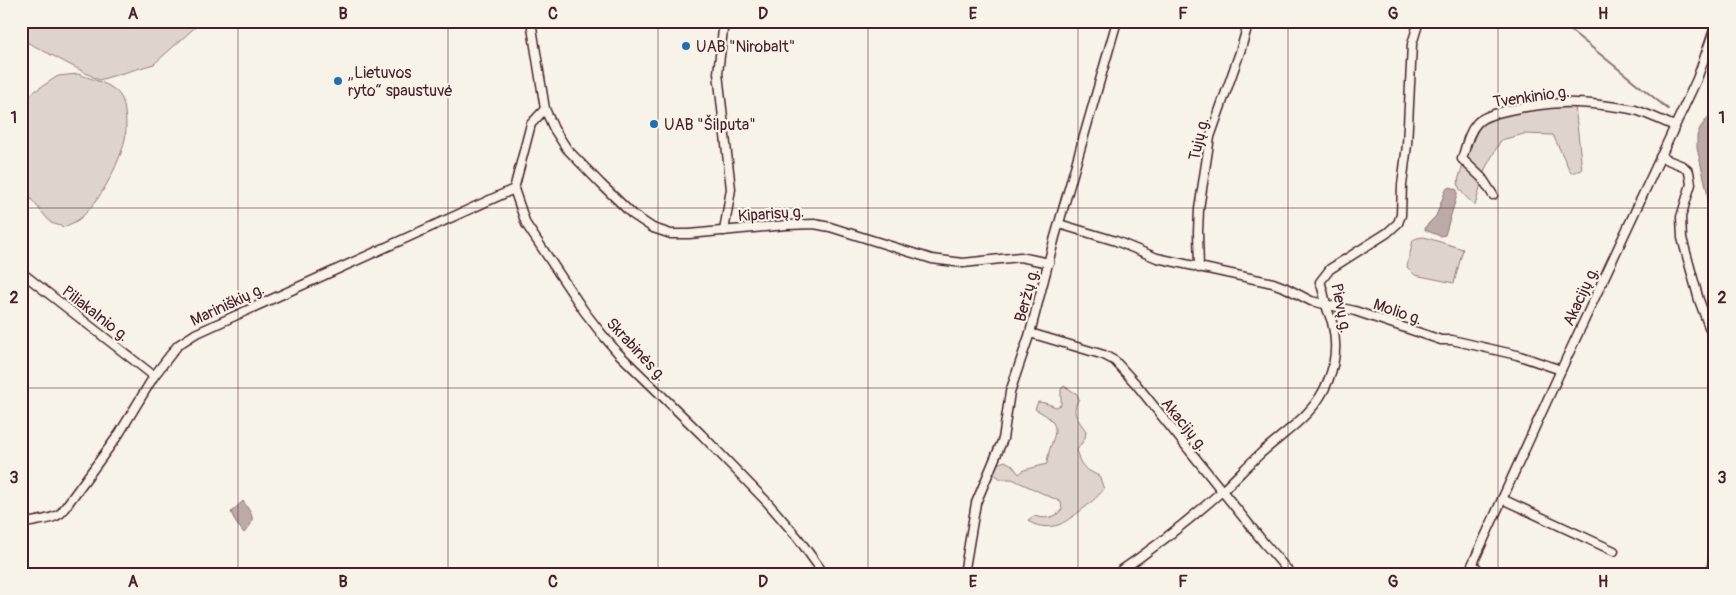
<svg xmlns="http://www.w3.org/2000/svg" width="1736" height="595" font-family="Pangolin,sans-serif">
	<rect width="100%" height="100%" fill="#f7f3e8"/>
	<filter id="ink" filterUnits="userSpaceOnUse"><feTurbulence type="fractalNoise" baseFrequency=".02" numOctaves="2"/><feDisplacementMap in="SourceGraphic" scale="10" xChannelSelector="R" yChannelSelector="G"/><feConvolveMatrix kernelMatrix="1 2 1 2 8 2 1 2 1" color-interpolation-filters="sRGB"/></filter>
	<g filter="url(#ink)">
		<g fill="#ded4cc" stroke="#947a7c">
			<polygon points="21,21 202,21 154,64 99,80 21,39"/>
			<path d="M78 74C91 79 114 84 121 97 126 105 127 130 125 139 120 163 98 206 78 220 73 223 68 225 64 227L51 223 21 187V107L32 93 58 76Z"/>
			<path d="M1563 105 1575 106 1582 170 1571 173 1553 135 1524 134 1501 140 1485 169 1475 206C1454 184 1455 188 1465 160 1469 148 1474 131 1485 123 1501 111 1542 109 1563 105Z"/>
			<polygon points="1424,237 1463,249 1454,283 1415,275 1407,267 1413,240 1417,238"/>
			<path d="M1064 386 1077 394 1079 399C1070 413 1078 419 1086 431L1085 438 1077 450C1079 466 1085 469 1099 476L1104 489C1098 498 1068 522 1058 525 1049 528 1034 527 1028 520L1034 516C1045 519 1055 519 1062 509L1061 502 1012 479H1001L994 474 993 469 997 464 1005 461 1012 465 1019 474 1024 470 1047 464C1049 435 1070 427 1035 409L1038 402 1045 403 1056 407 1061 405V389Z"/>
		</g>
		<g fill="#bcaaa7" stroke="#8e7275">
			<polygon points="1709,116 1715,116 1715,226 1709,218 1707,191 1697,148 1697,136 1700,128"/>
			<polygon points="1450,187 1457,190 1457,195 1445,235 1440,236 1425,230 1426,226 1436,216 1446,189"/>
			<path d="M243 501C253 516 257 519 244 533L236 523 231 512Z"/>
		</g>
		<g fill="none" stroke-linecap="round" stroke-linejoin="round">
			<polyline stroke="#8e7275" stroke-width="2" points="1559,21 1668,109"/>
			<g stroke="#4a1f2b" stroke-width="11">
				<g id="minor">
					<polyline points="531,21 545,109 554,129 567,149 601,184 632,214 653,228 671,234 689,234 787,225 814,224 830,227 932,259 963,263 1020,257 1049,263"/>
					<polyline points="545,109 531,124 514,189 526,224 584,311 601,333 618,353 701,434 767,502 798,538 824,574"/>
					<polyline points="1660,157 1683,166 1689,172 1691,184 1681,217 1682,238 1699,300 1715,343"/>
					<path d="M1493 195 1482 178 1462 159C1466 147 1468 133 1477 123 1489 110 1543 104 1562 103 1580 102 1616 106 1635 110 1648 114 1661 120 1674 126"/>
					<polyline points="1059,224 1116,241 1157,258 1273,283 1286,288 1311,301 1355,311 1441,340 1452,340 1517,355 1561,370"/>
					<polyline points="724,231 731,189 718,73 724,21"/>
					<polyline points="1199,268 1198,232 1199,209 1210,137 1240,52 1249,21"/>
					<polyline points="21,272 154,376"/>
					<polyline points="1030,333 1104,355 1115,361 1136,384 1264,543 1291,574"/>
					<polyline points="1502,499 1614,551"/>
					<path d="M21 525C35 519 49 522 61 513L119 434 154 376 178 345 195 334 514 189"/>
					<polyline points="1473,564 1482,574"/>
					<polyline points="1711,573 1715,549"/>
					<polyline points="964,574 976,503 1003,439 1010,392 1030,333 1055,237 1117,21"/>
					<path d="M1116 574C1153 549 1187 522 1221 492 1234 480 1246 467 1259 455 1284 432 1315 415 1328 381 1336 362 1337 341 1332 322 1330 316 1327 310 1326 304 1324 296 1323 289 1320 282L1330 269 1387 233 1398 223 1401 215 1402 185 1407 145 1412 44 1419 21"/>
					<polyline points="1468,574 1561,370 1697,79 1715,27"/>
				</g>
			</g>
			<use href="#minor" stroke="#f7f3e8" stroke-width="8"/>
		</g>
	</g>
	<path fill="none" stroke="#4a1f2b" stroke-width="1" stroke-opacity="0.55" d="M238 21V574M448 21V574M658 21V574M868 21V574M1078 21V574M1288 21V574M1498 21V574M21 208H1715M21 388H1715"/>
	<g fill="#1f6fb2" stroke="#f7f3e8" stroke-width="2">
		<circle cx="686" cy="46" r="5"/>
		<circle cx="338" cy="81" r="5"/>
		<circle cx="654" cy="124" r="5"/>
	</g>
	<g text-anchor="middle" stroke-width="4.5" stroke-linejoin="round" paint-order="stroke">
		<g font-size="16" fill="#4a1f2b" stroke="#f7f3e8" text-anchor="start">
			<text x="696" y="52">UAB "Nirobalt"</text>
			<text x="348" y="78">„Lietuvos<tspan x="348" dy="18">ryto“ spaustuvė</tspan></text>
			<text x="664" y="130">UAB "Šilputa"</text>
		</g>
		<g font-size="16" fill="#4a1f2b" stroke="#f7f3e8">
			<text transform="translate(1531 96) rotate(-8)" y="6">Tvenkinio g.</text>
			<text transform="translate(1198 139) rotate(-77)" y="6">Tujų g.</text>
			<text transform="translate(771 213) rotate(-4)" y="6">Kiparisų g.</text>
			<text transform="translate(1026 295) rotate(-75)" y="6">Beržų g.</text>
			<text transform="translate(1580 296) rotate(-65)" y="6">Akacijų g.</text>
			<text transform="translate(227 304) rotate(-25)" y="6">Mariniškių g.</text>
			<text transform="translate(1342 308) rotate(79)" y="6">Pievų g.</text>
			<text transform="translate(1398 311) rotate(19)" y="6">Molio g.</text>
			<text transform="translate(96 313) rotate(38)" y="6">Piliakalnio g.</text>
			<text transform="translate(637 349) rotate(47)" y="6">Skrabinės g.</text>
			<text transform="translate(1185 424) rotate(51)" y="6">Akacijų g.</text>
		</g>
	</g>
	<rect width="1736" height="595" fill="none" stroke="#f7f3e8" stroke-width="55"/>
	<rect x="28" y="28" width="1680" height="540" fill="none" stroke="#4a1f2b" stroke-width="2"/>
	<g font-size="16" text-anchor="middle" font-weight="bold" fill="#4a1f2b">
		<text x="133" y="19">A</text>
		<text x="343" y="19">B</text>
		<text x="553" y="19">C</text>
		<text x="763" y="19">D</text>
		<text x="973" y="19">E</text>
		<text x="1183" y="19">F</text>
		<text x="1393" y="19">G</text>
		<text x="1603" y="19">H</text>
		<text x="14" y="123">1</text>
		<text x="1722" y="123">1</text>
		<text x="14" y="303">2</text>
		<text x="1722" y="303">2</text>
		<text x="14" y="483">3</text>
		<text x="1722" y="483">3</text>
		<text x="133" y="587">A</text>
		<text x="343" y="587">B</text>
		<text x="553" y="587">C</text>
		<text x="763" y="587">D</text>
		<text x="973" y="587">E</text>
		<text x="1183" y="587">F</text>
		<text x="1393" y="587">G</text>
		<text x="1603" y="587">H</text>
	</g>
</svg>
